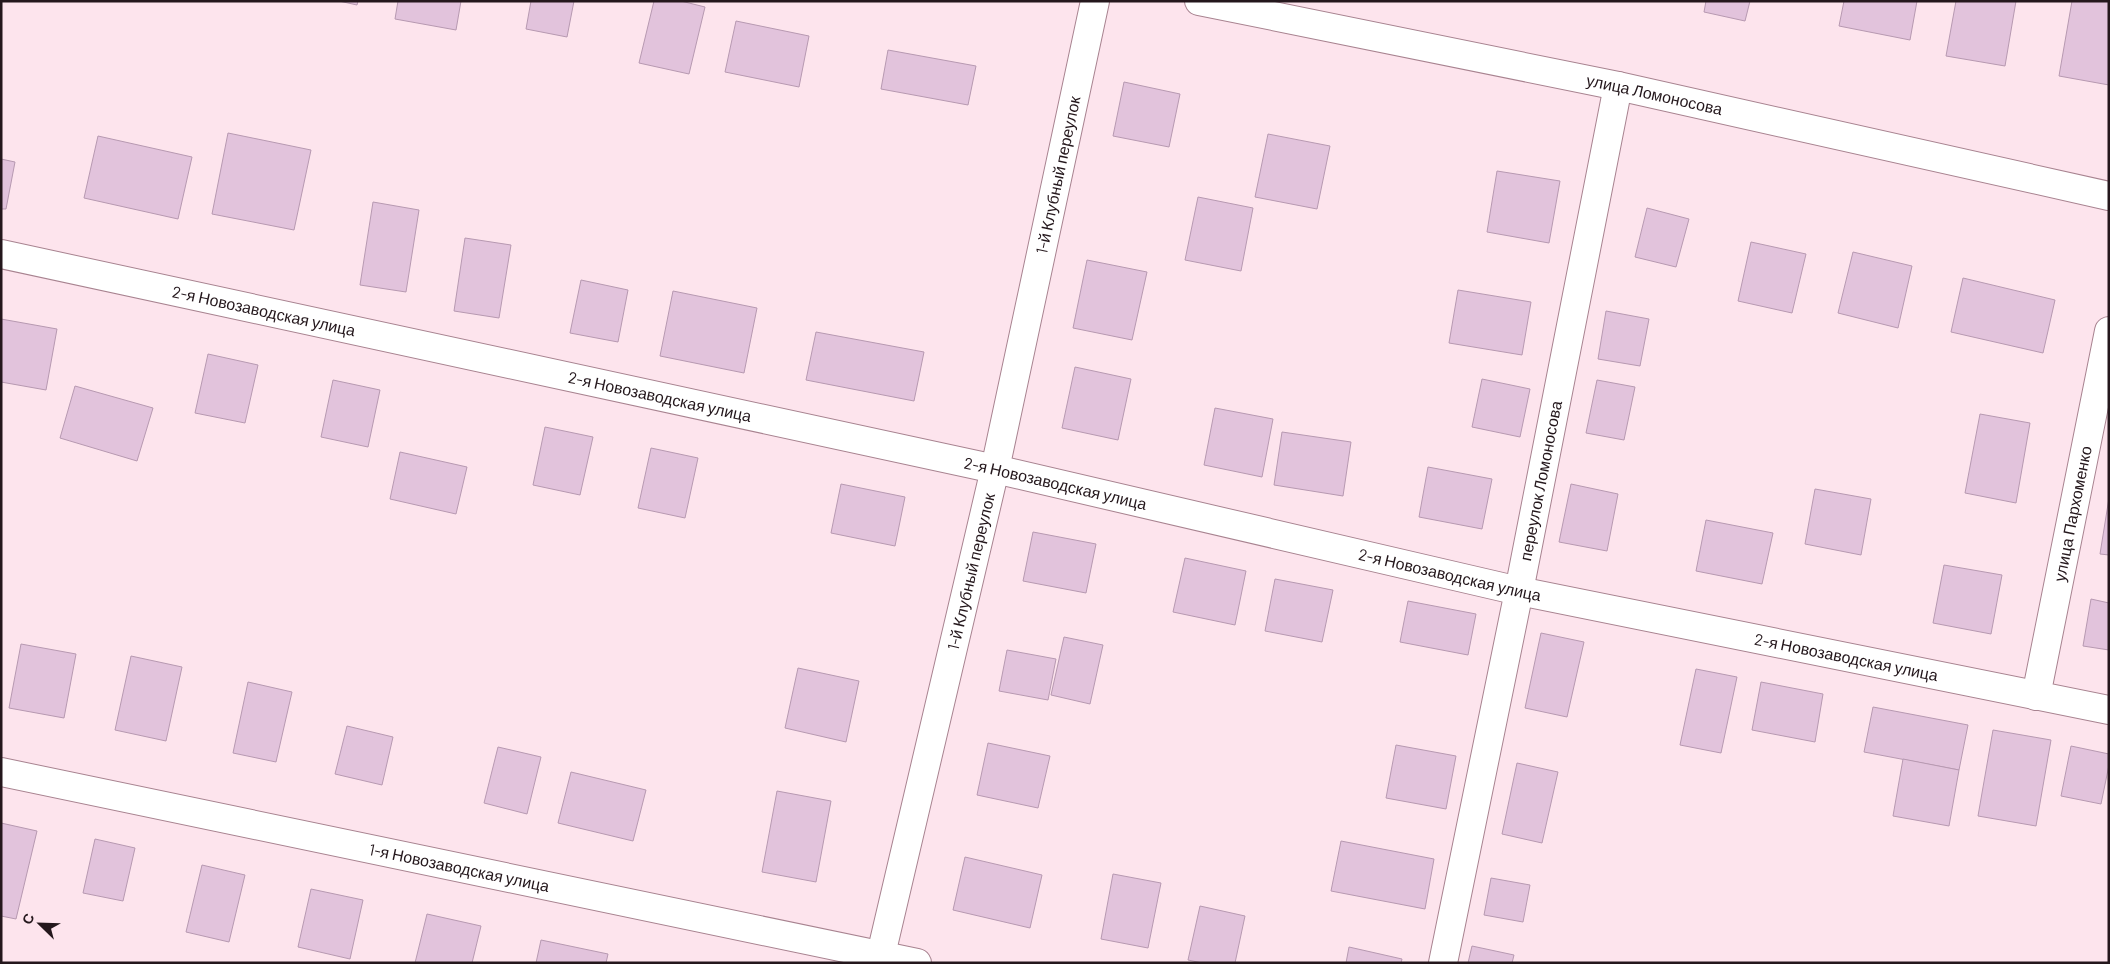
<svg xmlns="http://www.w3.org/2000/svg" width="2110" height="964" font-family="Barlow,sans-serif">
	<rect width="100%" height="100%" fill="#fde4ed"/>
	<g fill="#e2c3dc" stroke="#b799b1">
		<polygon points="339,1 358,1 357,5"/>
		<polygon points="398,1 461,1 456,30 395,19"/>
		<polygon points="531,1 574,1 567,37 526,29"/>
		<polygon points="654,1 681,1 705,7 689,74 639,63"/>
		<polygon points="1706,1 1750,1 1745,21 1704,12"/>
		<polygon points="1844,1 1917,1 1910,40 1839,26"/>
		<polygon points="1956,1 2016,1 2005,66 1946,56"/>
		<polygon points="2072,1 2109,1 2109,85 2059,76"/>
		<polygon points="736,21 809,36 799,87 725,72"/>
		<polygon points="888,50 976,66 968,105 881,89"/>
		<polygon points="1124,82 1180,94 1169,147 1113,136"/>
		<polygon points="228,133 311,150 294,230 212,214"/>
		<polygon points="1268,134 1330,146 1317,209 1255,197"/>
		<polygon points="98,136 192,157 178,219 84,198"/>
		<polygon points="1,159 15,162 6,209 1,209"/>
		<polygon points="1497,171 1560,181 1549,243 1487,232"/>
		<polygon points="1198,197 1253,208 1241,271 1185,260"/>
		<polygon points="373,202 419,210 406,292 360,285"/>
		<polygon points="1647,208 1689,219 1676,267 1635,257"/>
		<polygon points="465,238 511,245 499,318 454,311"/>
		<polygon points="1751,242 1806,254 1792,313 1738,301"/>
		<polygon points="1853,252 1912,266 1898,328 1838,313"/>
		<polygon points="1087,260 1147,272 1132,340 1073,328"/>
		<polygon points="1963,278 2055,300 2043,353 1951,332"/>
		<polygon points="581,280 628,290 618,342 570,333"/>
		<polygon points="1458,290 1531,302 1522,355 1449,343"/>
		<polygon points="673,291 757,308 744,373 660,356"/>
		<polygon points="1606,311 1649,319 1640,366 1598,359"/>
		<polygon points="1,319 57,329 46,390 1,382"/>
		<polygon points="816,332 924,352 914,401 806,380"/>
		<polygon points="208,354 258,365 245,423 195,413"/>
		<polygon points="1075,367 1131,379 1118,440 1062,428"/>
		<polygon points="1482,379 1530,389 1520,437 1472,427"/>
		<polygon points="333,380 380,390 368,447 321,437"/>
		<polygon points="1597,380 1635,387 1624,440 1586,433"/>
		<polygon points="75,386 153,408 137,461 60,438"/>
		<polygon points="1215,408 1273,419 1262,477 1204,465"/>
		<polygon points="1980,414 2030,423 2016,503 1965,493"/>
		<polygon points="545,427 593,437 580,495 533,485"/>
		<polygon points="1282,432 1351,442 1343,496 1274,485"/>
		<polygon points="651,448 698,458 685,518 638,508"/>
		<polygon points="400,452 467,467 456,514 390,499"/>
		<polygon points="1428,467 1492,479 1482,529 1419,517"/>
		<polygon points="841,484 905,497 895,546 831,533"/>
		<polygon points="1571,484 1618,494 1607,551 1559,542"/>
		<polygon points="1815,489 1871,499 1861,555 1805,544"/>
		<polygon points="2109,498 2109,555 2100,554"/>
		<polygon points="1706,520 1773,533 1762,584 1696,571"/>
		<polygon points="1033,532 1096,544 1086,593 1023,581"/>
		<polygon points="1185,558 1246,571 1235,625 1173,612"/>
		<polygon points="1944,565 2002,575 1991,634 1933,623"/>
		<polygon points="1275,579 1333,590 1322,642 1265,631"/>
		<polygon points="2091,599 2109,603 2109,650 2083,646"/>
		<polygon points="1408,601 1476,614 1468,655 1400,642"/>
		<polygon points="1541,633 1584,642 1567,717 1525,708"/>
		<polygon points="1064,637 1103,645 1090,704 1051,695"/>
		<polygon points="21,644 76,654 64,718 9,708"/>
		<polygon points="1007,650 1056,659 1048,700 999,691"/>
		<polygon points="131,656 182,667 166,741 115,730"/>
		<polygon points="798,668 859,681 846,742 785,728"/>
		<polygon points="1696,669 1737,677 1721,753 1680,745"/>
		<polygon points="248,682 292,692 276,762 233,753"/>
		<polygon points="1761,682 1823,694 1815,742 1752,730"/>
		<polygon points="1873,707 1968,725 1959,770 1864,752"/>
		<polygon points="347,726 393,737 382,785 335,774"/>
		<polygon points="1993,730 2051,740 2036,826 1978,816"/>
		<polygon points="988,743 1050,756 1038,808 977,795"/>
		<polygon points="1396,745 1456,756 1446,809 1386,798"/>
		<polygon points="2071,746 2109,754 2109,765 2101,804 2061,796"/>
		<polygon points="498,747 541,757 527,814 484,803"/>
		<polygon points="1903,759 1959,770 1949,826 1893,816"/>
		<polygon points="1517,763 1558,772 1542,843 1502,834"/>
		<polygon points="571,772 646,790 633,841 558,823"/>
		<polygon points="777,791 831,801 816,882 762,872"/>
		<polygon points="1,823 37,831 16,919 1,916"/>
		<polygon points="95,839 135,848 123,901 83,893"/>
		<polygon points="1341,841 1434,859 1425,909 1331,891"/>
		<polygon points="965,857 1042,875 1030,928 953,910"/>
		<polygon points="202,865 245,875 229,942 186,932"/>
		<polygon points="1113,874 1161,883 1148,948 1101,939"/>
		<polygon points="1491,878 1530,885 1523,922 1484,915"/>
		<polygon points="311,889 363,900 350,959 298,947"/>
		<polygon points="1200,906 1245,916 1235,963 1202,963 1188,960"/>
		<polygon points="427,914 481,926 472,963 415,963"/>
		<polygon points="541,940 608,954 606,963 536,963"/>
		<polygon points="1472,946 1514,955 1512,963 1468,963"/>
		<polygon points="1349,947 1402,959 1401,963 1346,963"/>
	</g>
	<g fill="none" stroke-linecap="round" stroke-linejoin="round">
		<g stroke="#a88390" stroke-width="30">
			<g id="minor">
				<path id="s1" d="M1199 1 1618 86 2109 196"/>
				<path id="s2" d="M1 254 995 469 1519 591 2109 710"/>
				<path id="s3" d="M2036 696 2109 331"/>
				<path id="s4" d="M1 772 917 963"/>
				<path id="s5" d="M879 963 995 469 1095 1"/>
				<path id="s6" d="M1443 963 1519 591 1618 86"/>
			</g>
		</g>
		<use href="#minor" stroke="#fff" stroke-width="28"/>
	</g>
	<g text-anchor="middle" stroke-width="4" stroke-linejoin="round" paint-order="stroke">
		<g font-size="16" fill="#24171c" stroke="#fde4ed">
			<text dy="6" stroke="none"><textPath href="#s1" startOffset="465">улица Ломоносова</textPath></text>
			<text dy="6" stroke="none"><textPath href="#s5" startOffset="808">1-й Клубный переулок</textPath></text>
			<text dy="6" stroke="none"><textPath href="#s2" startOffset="269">2-я Новозаводская улица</textPath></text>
			<text dy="6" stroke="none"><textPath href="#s2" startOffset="674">2-я Новозаводская улица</textPath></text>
			<text dy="6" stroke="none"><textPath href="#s6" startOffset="492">переулок Ломоносова</textPath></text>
			<text dy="6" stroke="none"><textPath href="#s2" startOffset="1079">2-я Новозаводская улица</textPath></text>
			<text dy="6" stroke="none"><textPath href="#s3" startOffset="186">улица Пархоменко</textPath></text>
			<text dy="6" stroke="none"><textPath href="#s5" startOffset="402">1-й Клубный переулок</textPath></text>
			<text dy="6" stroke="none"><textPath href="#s2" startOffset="1484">2-я Новозаводская улица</textPath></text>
			<text dy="6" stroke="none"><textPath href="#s2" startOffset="1889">2-я Новозаводская улица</textPath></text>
			<text dy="6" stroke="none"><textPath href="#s4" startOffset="468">1-я Новозаводская улица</textPath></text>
		</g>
	</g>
	<rect width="2110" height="964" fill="none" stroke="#24171c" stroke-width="5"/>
	<g transform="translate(40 924) rotate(293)" stroke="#fde4ed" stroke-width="4" paint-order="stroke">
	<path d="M0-4L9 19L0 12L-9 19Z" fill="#24171c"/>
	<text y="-8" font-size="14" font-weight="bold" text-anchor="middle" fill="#24171c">С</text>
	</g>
</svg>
